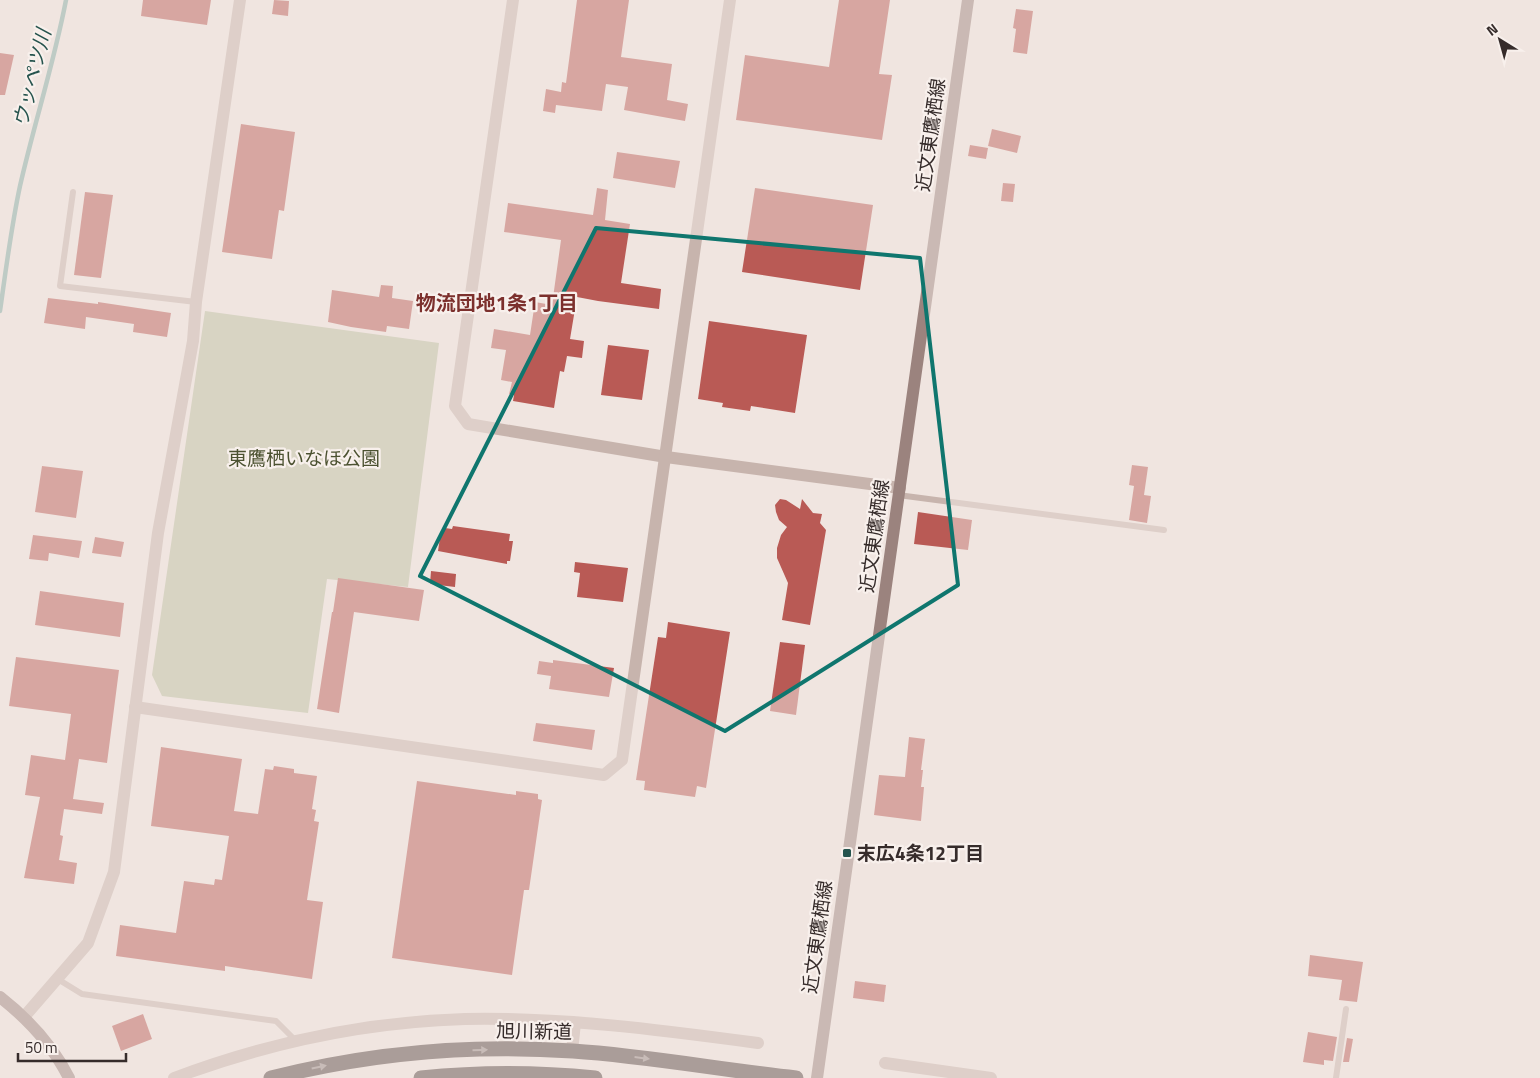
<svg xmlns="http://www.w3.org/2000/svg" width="1540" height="1078" font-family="'Titillium Web','Noto Sans JP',sans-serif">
	<rect width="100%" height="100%" fill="#f0e5e0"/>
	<polygon fill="#babea1" points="205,311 439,343 408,587 327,579 308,713 162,696 152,675"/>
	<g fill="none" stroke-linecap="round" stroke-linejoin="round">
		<path stroke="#82aaa4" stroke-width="4.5" d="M0 311C6 269 11 228 20 186 34 124 54 63 66 0"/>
	</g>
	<g fill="#b95a55">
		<polygon points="143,0 211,0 207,25 141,16"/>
		<polygon points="274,0 289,1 288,16 272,14"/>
		<polygon points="577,0 629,0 621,57 672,64 667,100 688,104 685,121 624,110 628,87 606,84 602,111 556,105 555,113 543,111 546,89 561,92 562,82 566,83"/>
		<polygon points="839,0 890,0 879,74 892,75 882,140 736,120 745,55 829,67"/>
		<polygon points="1016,9 1033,11 1027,54 1013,52 1016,29 1013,28"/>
		<polygon points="0,53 14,55 5,95 0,95"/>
		<polygon points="241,124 295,132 284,211 279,210 272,259 222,252"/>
		<polygon points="992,129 1021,136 1017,153 988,146"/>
		<polygon points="970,145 988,148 986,159 968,156"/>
		<polygon points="617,152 680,161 675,188 613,178"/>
		<polygon points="1003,183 1015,184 1013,202 1001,201"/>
		<polygon points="597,188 608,190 605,220 630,224 621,283 661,289 659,309 598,301 577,297 570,339 584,341 582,358 567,356 564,372 560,371 554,408 513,401 514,395 509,394 512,382 501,380 506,350 491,348 494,329 530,335 535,302 552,305 561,240 504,232 508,203 593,215"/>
		<polygon points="755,188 873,205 860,290 742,272"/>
		<polygon points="85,192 113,195 101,278 74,275"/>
		<polygon points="381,285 393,286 392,298 413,301 409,329 387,326 386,332 351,327 328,322 332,290 379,297"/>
		<polygon points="48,298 98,304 98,302 171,313 167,337 133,332 134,324 86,317 85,329 44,323"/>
		<polygon points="709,321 807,335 795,413 751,406 750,411 722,407 723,403 698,399"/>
		<polygon points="608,345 649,350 642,400 601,395"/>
		<polygon points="1132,465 1148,467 1144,495 1151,496 1147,523 1129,520 1134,486 1129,485"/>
		<polygon points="42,466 83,471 76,518 35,512"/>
		<polygon points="780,499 786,500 800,509 802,499 813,513 822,514 820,523 826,530 810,625 782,620 788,583 777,558 777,548 781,535 787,527 779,520 776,512 775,505"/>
		<polygon points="918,512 972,520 968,550 914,544"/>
		<polygon points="453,526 510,534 509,541 513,541 510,561 507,561 507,564 438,551 441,531 444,531 445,528 452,529"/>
		<polygon points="33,535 82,541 79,558 49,553 48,561 29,559"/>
		<polygon points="95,537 124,542 121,557 92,553"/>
		<polygon points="575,562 628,568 623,602 577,597 580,573 574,572"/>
		<polygon points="431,571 456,574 455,587 430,584"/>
		<polygon points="338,578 424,590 419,621 354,612 339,713 317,709 332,612 333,612"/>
		<polygon points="40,591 124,603 120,637 35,625"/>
		<polygon points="668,622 730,632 706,788 697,786 695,797 644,790 645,781 636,780 658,637 666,638"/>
		<polygon points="780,642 805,645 796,715 770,711"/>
		<polygon points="16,657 119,670 107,763 79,759 73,799 104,803 102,814 64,809 60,835 63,836 59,860 77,863 74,884 24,878 40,797 25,795 31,755 65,760 71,714 9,706"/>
		<polygon points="553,660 614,668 609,697 549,689 551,676 537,674 539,661 553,663"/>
		<polygon points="536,723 595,730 592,750 533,741"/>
		<polygon points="909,737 925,739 921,770 923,770 921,787 924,787 921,821 874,815 879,775 905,777"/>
		<polygon points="161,747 242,759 234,811 258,814 265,769 273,770 274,766 294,769 294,773 317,776 312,809 316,810 314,821 319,822 307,900 323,902 312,979 225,966 225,971 116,956 120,925 176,933 184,881 214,885 215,879 222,880 229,836 151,826"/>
		<polygon points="417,781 516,795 516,791 538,794 538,799 542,800 529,890 524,890 512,975 392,958"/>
		<polygon points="1310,955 1363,962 1357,1002 1339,1000 1342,980 1308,976"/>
		<polygon points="855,981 886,985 884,1002 853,998"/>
		<polygon points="143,1014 152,1039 121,1051 112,1026"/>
		<polygon points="1308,1032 1337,1037 1333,1061 1324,1060 1324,1065 1303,1062"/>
		<polygon points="1347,1038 1353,1039 1349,1062 1343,1062"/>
	</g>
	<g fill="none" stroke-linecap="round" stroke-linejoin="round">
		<g stroke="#c7b4ad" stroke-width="6">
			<polyline points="73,192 60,286 196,302"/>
			<polyline points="898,495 1164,530"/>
			<polyline points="56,978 82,994 276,1021 295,1040"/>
			<polyline points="1336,1078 1346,1009"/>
		</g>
		<g stroke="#c7b4ad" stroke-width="12">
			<polyline points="513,0 455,406 468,424 666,457 900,488"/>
			<polyline points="135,707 604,775 622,760 730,0"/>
			<polyline points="24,1017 88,943 114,872 158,533 193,341 196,302 240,0"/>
			<polyline points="572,1051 575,1023"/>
			<polyline points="885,1063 991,1078"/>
			<path d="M174 1078C267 1043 365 1022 465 1019 563 1017 661 1030 758 1043"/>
		</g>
		<g stroke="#9b837e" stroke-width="12">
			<path d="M0 997C28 1019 53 1046 69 1078"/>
			<polyline points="817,1078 968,0"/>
		</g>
		<g stroke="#564543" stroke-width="15">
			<path d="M271 1078C369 1053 472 1044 573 1051 648 1056 722 1070 796 1078"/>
			<path d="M421 1078C479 1072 537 1072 595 1078"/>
		</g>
	</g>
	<defs><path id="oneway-solid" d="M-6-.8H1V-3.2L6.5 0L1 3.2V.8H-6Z" transform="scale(1.25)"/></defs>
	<g fill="#978987">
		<use href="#oneway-solid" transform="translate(480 1050) rotate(-1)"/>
		<use href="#oneway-solid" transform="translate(642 1058) rotate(7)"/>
		<use href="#oneway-solid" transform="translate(319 1067) rotate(-12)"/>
	</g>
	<path d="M0 0H1540V1078H0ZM596 228 920 258 958 585 725 731 420 576Z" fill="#f0e5e0" fill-opacity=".55" fill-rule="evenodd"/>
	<path fill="none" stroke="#0f766e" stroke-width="4" stroke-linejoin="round" d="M596 228 920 258 958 585 725 731 420 576Z"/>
	<rect fill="#25534d" stroke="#f8f0ec" stroke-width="2" x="842" y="848" width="10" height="10" rx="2.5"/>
	<g text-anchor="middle" stroke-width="4.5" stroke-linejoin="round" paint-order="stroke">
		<g font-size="19" fill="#362c2b" stroke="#f8f0ec">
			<text transform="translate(930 135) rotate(-82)" y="7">近文東鷹栖線</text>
			<text transform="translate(874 536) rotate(-82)" y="7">近文東鷹栖線</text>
			<text transform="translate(817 937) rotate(-82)" y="7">近文東鷹栖線</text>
			<text transform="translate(534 1031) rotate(1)" y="7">旭川新道</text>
		</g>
		<g font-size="19" fill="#4c5231" stroke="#f8f0ec">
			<text x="304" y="465">東鷹栖いなほ公園</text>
		</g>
		<g font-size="19" font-weight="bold" fill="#362c2b" stroke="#f8f0ec" text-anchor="start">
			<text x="857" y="860">末広4条12丁目</text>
		</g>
		<g font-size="20" font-style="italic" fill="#25534d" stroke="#f8f0ec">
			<text transform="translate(32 78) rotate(-76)" y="7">ウッペツ川</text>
		</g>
		<g font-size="20" font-weight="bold" fill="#7c302d" stroke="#f8f0ec">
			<text x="497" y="310">物流団地1条1丁目</text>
		</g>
	</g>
	<g transform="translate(1500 40) rotate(323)" stroke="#f8f0ec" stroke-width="4" paint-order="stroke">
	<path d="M0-4L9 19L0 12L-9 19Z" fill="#362c2b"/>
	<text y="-8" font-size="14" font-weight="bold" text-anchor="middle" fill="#362c2b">N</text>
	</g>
	<path d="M18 1053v8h108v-8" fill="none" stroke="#362c2b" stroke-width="2.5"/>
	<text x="25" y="1053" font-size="15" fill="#362c2b" stroke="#f8f0ec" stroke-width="4" paint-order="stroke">50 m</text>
</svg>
